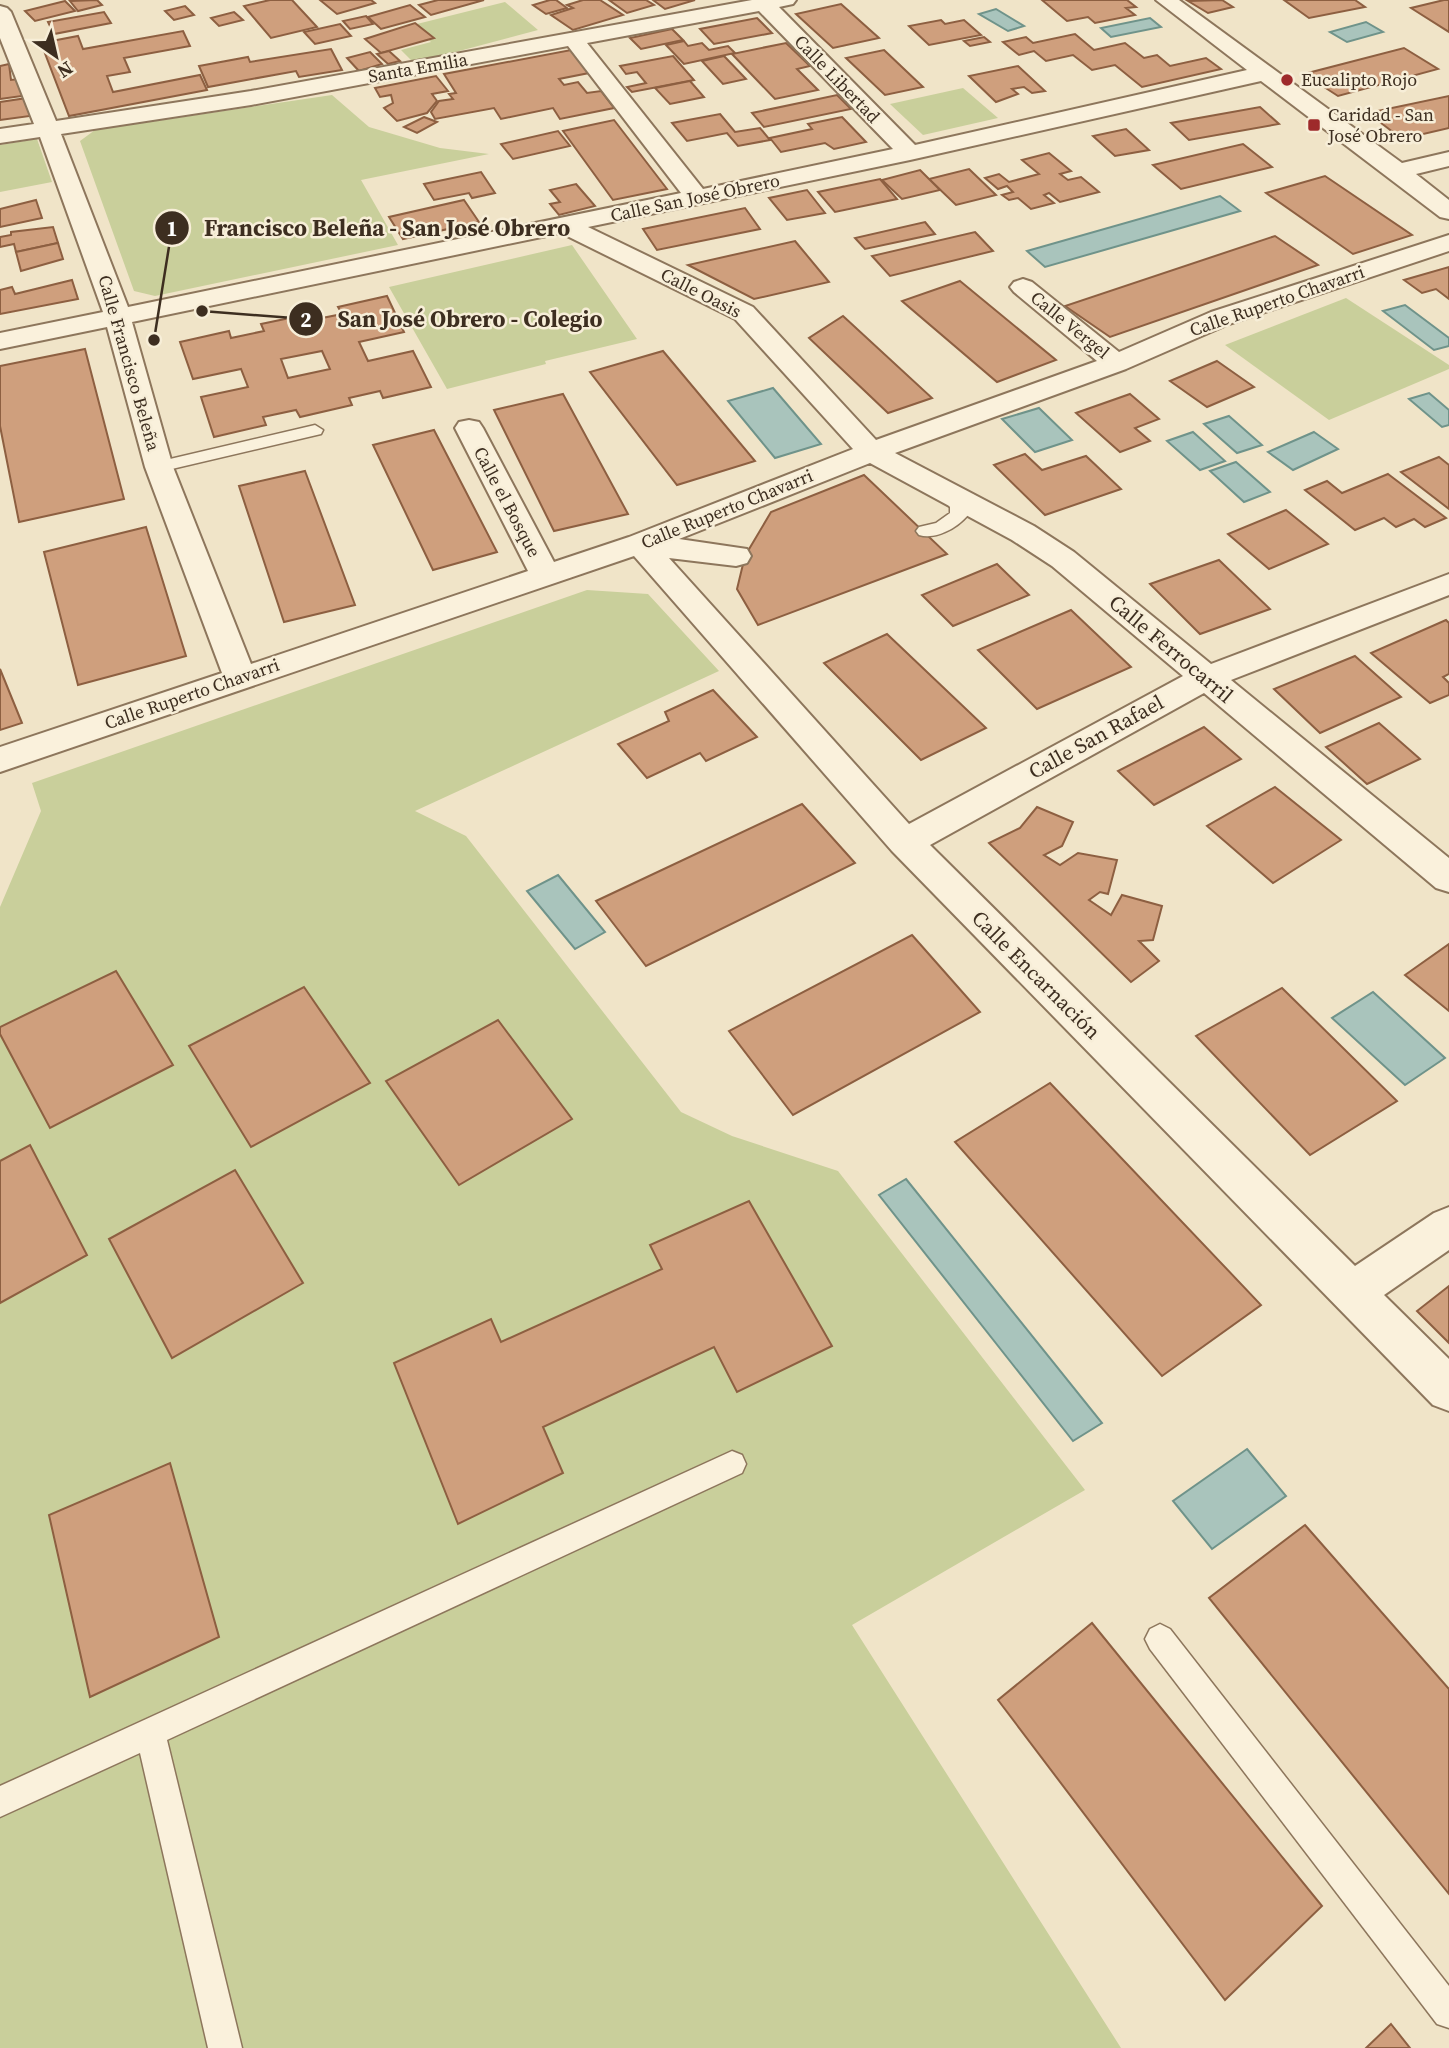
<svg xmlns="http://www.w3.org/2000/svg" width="1449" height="2048" font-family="'Source Serif 4',serif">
	<rect width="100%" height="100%" fill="#f0e4c8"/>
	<g fill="#c9cf9b">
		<polygon points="505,2 538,30 414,63 401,50 431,42 413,25"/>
		<polygon points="963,88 998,118 923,135 890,104"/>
		<polygon points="332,95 369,127 440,148 489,154 361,180 398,245 155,296 134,291 80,141 95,130"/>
		<polygon points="37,139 52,182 0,192 0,145"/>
		<polygon points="572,245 637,339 545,361 546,364 447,389 389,287"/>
		<polygon points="1346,298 1449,365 1449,369 1329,420 1225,345"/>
		<polygon points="587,590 648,594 719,671 415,811 466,836 681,1112 732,1136 838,1171 1085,1490 852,1625 1121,2048 0,2048 0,907 41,811 32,783"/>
	</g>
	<g fill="#a9c4bc" stroke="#6f938a" stroke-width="2">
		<polygon points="996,9 1024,26 1008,31 979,14"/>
		<polygon points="1150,18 1161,27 1111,37 1101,28"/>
		<polygon points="1366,22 1383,32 1347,42 1330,32"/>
		<polygon points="1220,196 1240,211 1045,267 1027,251"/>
		<polygon points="1405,305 1449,338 1449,346 1434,350 1383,311"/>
		<polygon points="773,388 821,444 775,458 728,401"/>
		<polygon points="1429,393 1449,410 1449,425 1442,427 1409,399"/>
		<polygon points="1039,408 1072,440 1035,452 1002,419"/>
		<polygon points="1229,416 1262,445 1237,453 1204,424"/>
		<polygon points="1193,432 1225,461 1200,470 1167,441"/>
		<polygon points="1314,432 1338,449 1293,470 1268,452"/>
		<polygon points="1236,462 1270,492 1244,502 1210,471"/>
		<polygon points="558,875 605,932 575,949 527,891"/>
		<polygon points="1373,992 1445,1058 1405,1085 1332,1018"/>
		<polygon points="906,1179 1102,1423 1073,1441 879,1195"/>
		<polygon points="1247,1449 1286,1496 1212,1549 1173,1501"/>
	</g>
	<g fill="#cf9f7d" stroke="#8d5f41" stroke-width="2" fill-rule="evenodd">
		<polygon points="97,0 102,5 78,11 70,1"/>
		<polygon points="270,0 292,0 317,27 271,38 244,6"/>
		<polygon points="320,0 371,0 375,3 337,14"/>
		<polygon points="438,0 484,0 431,15 419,5"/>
		<polygon points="550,0 556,0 567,8 546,14 533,5"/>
		<polygon points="583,0 600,0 623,15 573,30 551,15 573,8 567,5"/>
		<polygon points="609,0 646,0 654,5 627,13"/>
		<polygon points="653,0 695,0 665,9"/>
		<polygon points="1042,0 1127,0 1136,7 1126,8 1135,15 1095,23 1088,17 1067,21"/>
		<polygon points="1222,0 1233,7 1208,13 1188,1"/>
		<polygon points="1284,0 1355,0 1365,7 1309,18"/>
		<polygon points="1444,0 1449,0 1449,32 1411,8"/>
		<polygon points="65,1 75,11 35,21 25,11"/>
		<polygon points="841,4 879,38 833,48 796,14"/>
		<polygon points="410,5 425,17 381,29 368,17"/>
		<polygon points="185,6 194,15 174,20 165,11"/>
		<polygon points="104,12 111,23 54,34 48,22"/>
		<polygon points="234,12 243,20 219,26 211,18"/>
		<polygon points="366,16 373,24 350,29 343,21"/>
		<polygon points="757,18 772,33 714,44 700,29"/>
		<polygon points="941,20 945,24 964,20 981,35 929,45 909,26"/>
		<polygon points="415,23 434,38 381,53 365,39"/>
		<polygon points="340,24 351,36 315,44 304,32"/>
		<polygon points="672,29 683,40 641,49 630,38"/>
		<polygon points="183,31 190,46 124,58 130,72 107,76 113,92 200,75 207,90 69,116 41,43 78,36 83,49"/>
		<polygon points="1075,34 1094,50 1125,43 1144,58 1157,55 1170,66 1206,58 1221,69 1142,87 1115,65 1092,70 1073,55 1046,61 1034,51 1019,55 1003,42 1026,37 1033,43"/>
		<polygon points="984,37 990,42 970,46 964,41"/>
		<polygon points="684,41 688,46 702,43 709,50 728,46 735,53 684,64 666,45"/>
		<polygon points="786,43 810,66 797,69 818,90 775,99 732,54"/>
		<polygon points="1404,48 1438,69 1338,96 1304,74"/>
		<polygon points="331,49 342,70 299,77 296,71 208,87 199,66 248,57 250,62"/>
		<polygon points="571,50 589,73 559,79 564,85 578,82 587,93 601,91 614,108 560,119 553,108 501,119 494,108 435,119 431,112 439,101 453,99 449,94 456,93 444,74"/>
		<polygon points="884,50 923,87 885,95 846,58"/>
		<polygon points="389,51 400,61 388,64 377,54"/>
		<polygon points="370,52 382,64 359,71 347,58"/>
		<polygon points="673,56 694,80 632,92 627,87 646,83 637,72 626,74 620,66"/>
		<polygon points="724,56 746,79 723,84 702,61"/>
		<polygon points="9,64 11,80 19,79 22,96 0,99 0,66"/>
		<polygon points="1018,66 1045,91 1032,93 1024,87 1012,89 1018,94 996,102 969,76"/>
		<polygon points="436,76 448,91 432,94 437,101 427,113 397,121 384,108 393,103 391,95 380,97 375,88"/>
		<polygon points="690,81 704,97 670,104 655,88"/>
		<polygon points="837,95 851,109 764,127 752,113"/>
		<polygon points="1449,96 1449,128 1402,139 1368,113"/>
		<polygon points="27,98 30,116 0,120 0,102"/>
		<polygon points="1260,107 1279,124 1189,140 1171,123"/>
		<polygon points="720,114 735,132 760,128 770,140 738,146 727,133 687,141 672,123"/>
		<polygon points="424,117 437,122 417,133 404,127"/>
		<polygon points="842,117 866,142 834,149 825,143 781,152 770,138 812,129 808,124"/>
		<polygon points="614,120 667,189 613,200 563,131"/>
		<polygon points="1126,129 1149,150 1115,156 1093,136"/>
		<polygon points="558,131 570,146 513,159 501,144"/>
		<polygon points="1243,144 1272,167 1181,189 1153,165"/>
		<polygon points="1049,153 1071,171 1060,174 1068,180 1081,177 1099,192 1060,202 1049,193 1044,195 1054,203 1031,209 1018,198 1009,200 1002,195 1013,192 1007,186 998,189 985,178 999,174 1009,182 1039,174 1022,160"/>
		<polygon points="969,169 996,195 956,205 929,179"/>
		<polygon points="920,170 940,190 902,199 882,180"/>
		<polygon points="481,172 495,193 472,198 469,193 434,200 424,184"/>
		<polygon points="1325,176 1412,235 1353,254 1266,193"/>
		<polygon points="880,179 897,199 835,212 818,192"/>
		<polygon points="576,184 595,206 559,215 550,204 560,202 550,190"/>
		<polygon points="807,190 825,213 787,220 769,198"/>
		<polygon points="36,200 42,218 0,227 0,209"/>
		<polygon points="464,200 479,222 403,239 389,217"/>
		<polygon points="745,208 760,229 657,250 643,229"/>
		<polygon points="925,222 935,234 865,249 855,238"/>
		<polygon points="53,227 58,243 16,252 14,244 0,247 0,237 11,235 11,232"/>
		<polygon points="975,232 993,251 890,276 872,256"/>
		<polygon points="1275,236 1318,265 1110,337 1065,306"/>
		<polygon points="795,241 829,282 754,299 688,265"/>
		<polygon points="58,243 63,259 21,271 16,252"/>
		<polygon points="1449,267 1449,299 1436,289 1422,293 1404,280"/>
		<polygon points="72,280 78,299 0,314 0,290 12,287 15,294"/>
		<polygon points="960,281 1056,360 997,382 902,301"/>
		<path d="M387 296 404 332 359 342 368 361 413 351 431 387 383 398 380 391 349 398 352 405 300 417 296 410 263 417 266 425 214 437 201 397 248 387 241 369 193 379 180 342 229 331 231 338 264 331 261 324 309 314 312 320 342 314 338 307ZM322 351 330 369 288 378 281 359Z"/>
		<polygon points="843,316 932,398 888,413 809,338"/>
		<polygon points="85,349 124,499 19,522 0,426 0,366"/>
		<polygon points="663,351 755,461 677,485 590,372"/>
		<polygon points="1217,361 1254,387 1207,407 1170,381"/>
		<polygon points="563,394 628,514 554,531 494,410"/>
		<polygon points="1130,394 1159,419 1135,428 1150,441 1120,452 1076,413"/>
		<polygon points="434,430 497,552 433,570 373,445"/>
		<polygon points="1025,454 1042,470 1086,456 1121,489 1045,515 994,465"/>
		<polygon points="1439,457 1449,465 1449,509 1401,472"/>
		<polygon points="305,471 355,605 284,622 239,486"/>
		<polygon points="1388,474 1446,518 1425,527 1414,519 1396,527 1384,518 1355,530 1305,490 1327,481 1342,493"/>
		<polygon points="864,475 947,554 758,625 737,589 745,556 771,512"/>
		<polygon points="1286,510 1328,544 1269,569 1228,534"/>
		<polygon points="146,527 186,656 78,685 44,552"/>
		<polygon points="1219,560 1270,609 1200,634 1150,584"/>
		<polygon points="997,564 1029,595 953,626 922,595"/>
		<polygon points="1071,610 1131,667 1037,709 978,650"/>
		<polygon points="1446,620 1449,623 1449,674 1443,677 1449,683 1449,695 1430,703 1371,653"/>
		<polygon points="887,634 986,728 921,760 824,663"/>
		<polygon points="1355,656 1401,697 1320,733 1274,689"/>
		<polygon points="0,669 22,723 0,730"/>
		<polygon points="713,690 757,737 706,761 700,753 647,778 618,744 669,721 665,712"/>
		<polygon points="1379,723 1420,759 1367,784 1326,747"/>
		<polygon points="1204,727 1241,759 1154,805 1118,771"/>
		<polygon points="1275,787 1341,840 1273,883 1207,826"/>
		<polygon points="802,804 855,863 646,966 596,901"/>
		<polygon points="1037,807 1073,822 1062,846 1044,855 1060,865 1078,853 1117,860 1108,894 1100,892 1089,900 1111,915 1122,895 1162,906 1153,940 1139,941 1159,961 1131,982 989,843 1020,828"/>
		<polygon points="912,935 980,1012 793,1115 729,1031"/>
		<polygon points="1449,944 1449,1011 1405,975"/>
		<polygon points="116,971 173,1065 50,1128 0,1034 0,1027"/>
		<polygon points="304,987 370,1083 251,1147 189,1046"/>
		<polygon points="1282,988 1397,1101 1310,1155 1196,1036"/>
		<polygon points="498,1020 572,1119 459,1185 386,1081"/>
		<polygon points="1050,1083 1261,1305 1162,1376 955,1142"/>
		<polygon points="30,1145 87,1255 0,1303 0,1161"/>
		<polygon points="235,1170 303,1283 172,1358 109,1239"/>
		<polygon points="749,1201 832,1346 737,1392 714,1347 543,1427 563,1473 458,1524 394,1363 491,1319 501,1342 662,1269 650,1245"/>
		<polygon points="1449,1286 1449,1343 1417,1311"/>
		<polygon points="170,1463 219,1637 90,1697 49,1515"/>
		<polygon points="1305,1525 1449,1689 1449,1894 1209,1598"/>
		<polygon points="1092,1623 1322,1906 1225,2000 998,1700"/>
		<polygon points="1391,2024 1410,2048 1366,2048"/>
	</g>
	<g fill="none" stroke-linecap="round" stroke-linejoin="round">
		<g stroke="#8d765c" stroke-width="3">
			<g id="service">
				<polygon points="315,425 323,430 321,434 159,472 150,467 153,463"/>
				<path d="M947 487C959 490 968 503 968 515 957 528 936 540 919 535L916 531 919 527 936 523 950 513V507L938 492Z"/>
				<polygon points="732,1451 742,1455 746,1464 742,1473 167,1740 242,2048 208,2048 140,1753 0,1817 0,1786"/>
				<polygon points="1160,1624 1170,1629 1449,1986 1449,2028 1437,2024 1150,1649 1145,1639 1150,1629"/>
			</g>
		</g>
		<g stroke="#8d765c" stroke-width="4">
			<path id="minor" d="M752 0H796L793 4 779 7 915 145 1247 70 1156 0H1179L1402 163 1449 152V166L1416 174 1449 200V219L1440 217 1261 81 910 160 588 227 753 307 876 440 1097 361 1014 292 1010 287 1014 282 1023 279 1032 282 1119 352 1211 312 1449 235V251L1229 324 1126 369 895 453 1034 526 1074 552 1211 664 1449 574V595L1231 680 1449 858V892L1436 888 1204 693 930 845 1355 1266 1434 1213 1449 1207V1250L1384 1295 1449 1359V1411L1433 1405 892 851 634 556 0 772V747L222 673 145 467 107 327 0 349V333L103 312 40 137 0 143V129L34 124 0 38V6L7 8 11 12 56 121 251 91ZM759 11 893 149 703 189 587 43ZM568 46 681 193 128 307 61 134 251 105ZM561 233 735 319 853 449 629 537 554 562 483 428 479 422 469 420 459 422 455 428 528 571 251 664 173 467 132 322ZM870 463 1012 540 1052 566 1183 676 909 824 669 558 736 566 747 563 751 556 747 549 679 539Z"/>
		</g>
		<use href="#service" fill="#faf1dc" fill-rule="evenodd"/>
		<use href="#minor" fill="#faf1dc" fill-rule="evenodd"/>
	</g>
	<g fill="#9e2a2b" stroke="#f7eed8" stroke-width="2.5">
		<circle cx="1287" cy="80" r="7"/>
		<rect x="1307" y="118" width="14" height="14" rx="3.5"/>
	</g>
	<g text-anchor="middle" stroke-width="5" stroke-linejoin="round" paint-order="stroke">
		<g font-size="18" fill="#3d2e20" stroke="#f7eed8">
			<text transform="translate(418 68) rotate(-10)" y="6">Santa Emilia</text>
			<text transform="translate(837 79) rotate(46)" y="6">Calle Libertad</text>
			<text transform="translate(695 198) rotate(-12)" y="6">Calle San José Obrero</text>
			<text transform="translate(701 293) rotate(27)" y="6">Calle Oasis</text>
			<text transform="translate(1277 301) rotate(-19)" y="6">Calle Ruperto Chavarri</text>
			<text transform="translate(1070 325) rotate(39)" y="6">Calle Vergel</text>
			<text transform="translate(129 363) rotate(74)" y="6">Calle Francisco Beleña</text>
			<text transform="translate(507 502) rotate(62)" y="6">Calle el Bosque</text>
			<text transform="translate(727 509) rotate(-22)" y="6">Calle Ruperto Chavarri</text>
			<text transform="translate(192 694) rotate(-19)" y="6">Calle Ruperto Chavarri</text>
		</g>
		<g font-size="18" fill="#3d2e20" stroke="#f7eed8" text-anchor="start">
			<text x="1301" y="86">Eucalipto Rojo</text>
			<text x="1328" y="121">Caridad - San<tspan x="1328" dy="21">José Obrero</tspan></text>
		</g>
		<g font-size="21" fill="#3d2e20" stroke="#f7eed8">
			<text transform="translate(1171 649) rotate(40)" y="7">Calle Ferrocarril</text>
			<text transform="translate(1096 737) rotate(-29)" y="7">Calle San Rafael</text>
			<text transform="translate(1036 975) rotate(45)" y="7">Calle Encarnación</text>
		</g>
	</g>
	<path fill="none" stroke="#3d2e20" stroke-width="2.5" d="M154 340L172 228M202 311L306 319"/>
	<g fill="#3d2e20" stroke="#f7eed8" stroke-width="2.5">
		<circle cx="154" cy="340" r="7"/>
		<circle cx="202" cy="311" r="7"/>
		<circle cx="172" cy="228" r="18"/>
		<circle cx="306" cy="319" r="18"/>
	</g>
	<g font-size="21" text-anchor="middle" font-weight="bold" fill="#fff">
		<text x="172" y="236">1</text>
		<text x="306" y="327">2</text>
	</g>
	<g font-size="23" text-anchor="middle" font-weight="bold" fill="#3d2e20" stroke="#f7eed8" stroke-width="5" stroke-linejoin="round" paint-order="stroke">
		<text x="387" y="236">Francisco Beleña - San José Obrero</text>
		<text x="470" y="327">San José Obrero - Colegio</text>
	</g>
	<g transform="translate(56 56) rotate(146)" stroke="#f7eed8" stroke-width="5" paint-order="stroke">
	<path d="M0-5L12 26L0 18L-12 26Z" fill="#3d2e20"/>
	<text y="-10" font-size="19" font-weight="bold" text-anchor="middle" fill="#3d2e20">N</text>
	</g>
</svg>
